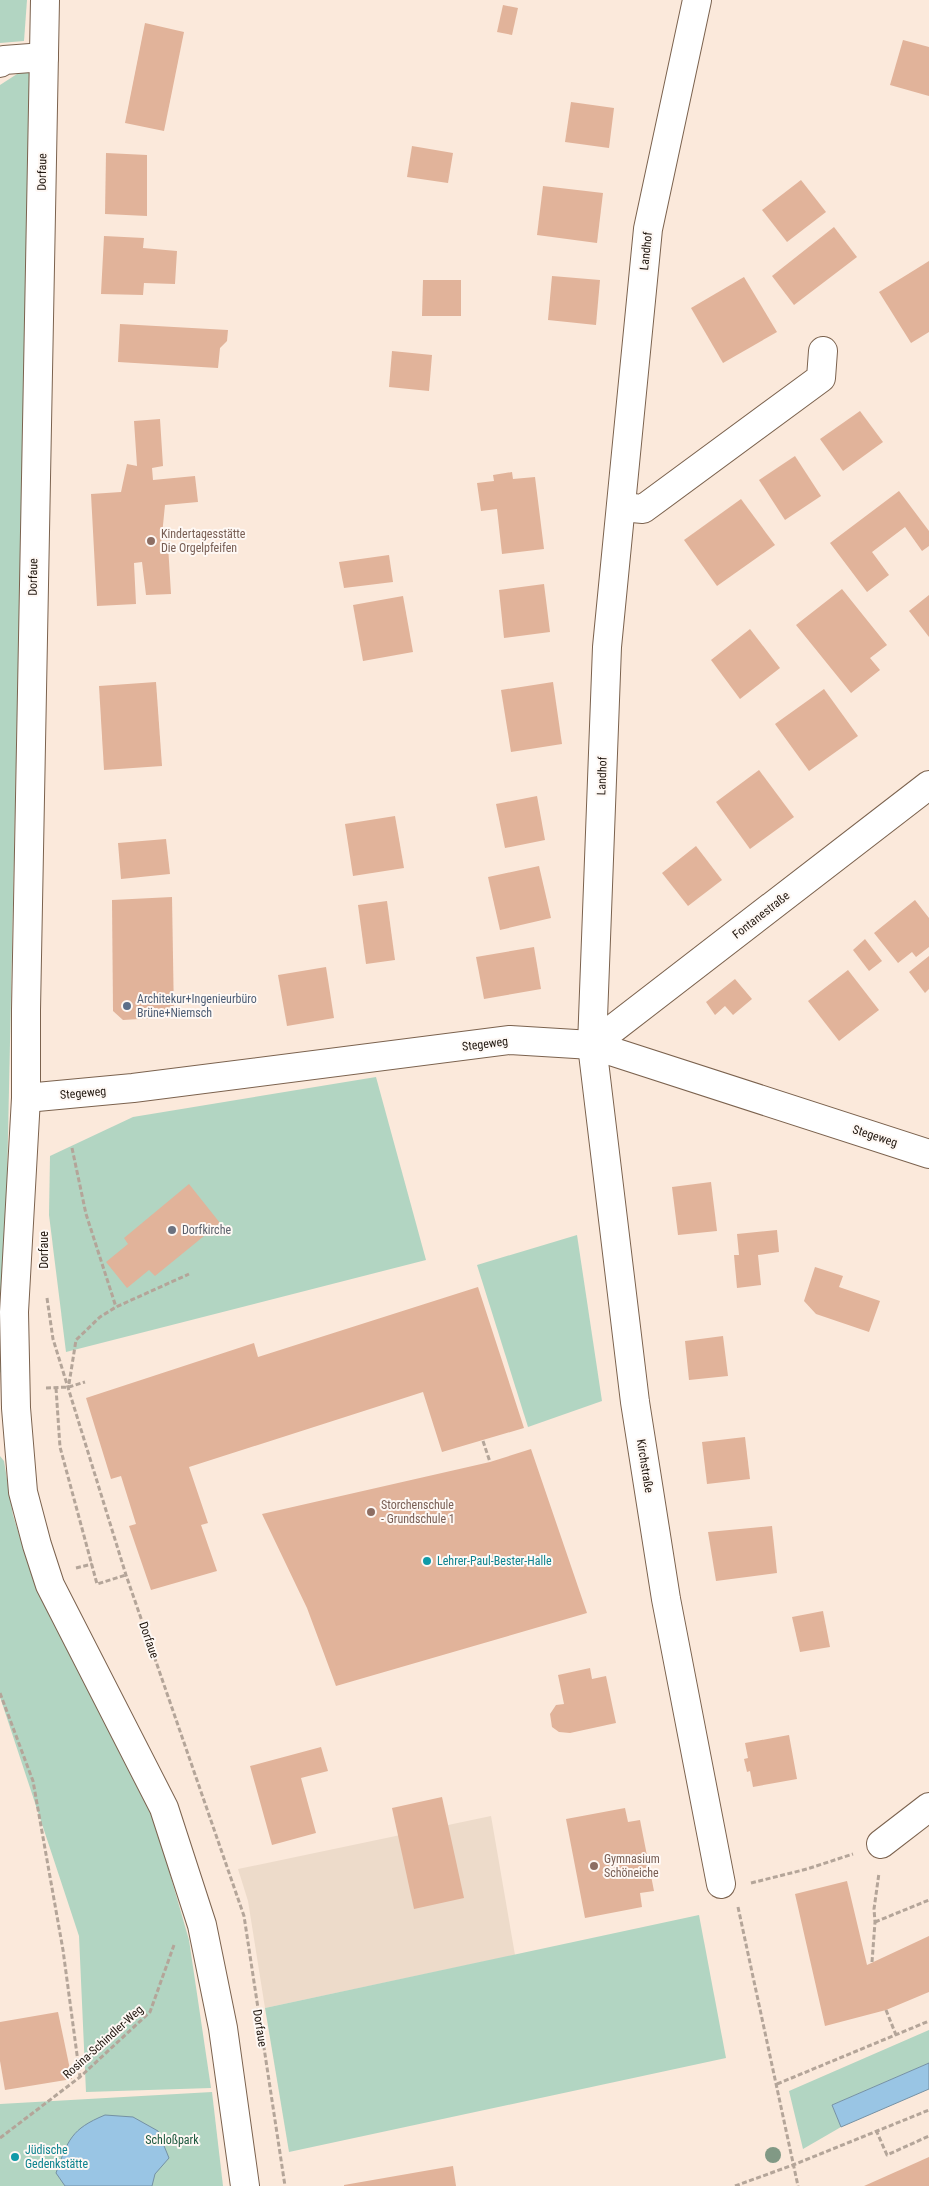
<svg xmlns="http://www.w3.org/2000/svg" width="929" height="2186" font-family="'Roboto Condensed',sans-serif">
	<rect width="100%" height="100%" fill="#fbe9db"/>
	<polygon fill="#eddbca" points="491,1816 515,1955 265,2008 248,1901 238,1869"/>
	<g fill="#b2d5c2">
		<polygon points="0,0 27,0 24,41 0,43"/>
		<polygon points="31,65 3,1368 0,1373 0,85"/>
		<polygon points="376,1077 426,1260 66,1352 49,1215 50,1156 133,1117"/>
		<polygon points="577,1235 602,1401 528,1427 477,1265"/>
		<polygon points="0,1456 4,1461 13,1515 26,1557 153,1815 189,1940 211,2088 86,2092 79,1936 0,1697"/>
		<polygon points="699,1915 726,2058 289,2152 265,2008"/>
		<polygon points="929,2030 929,2063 832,2105 841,2127 803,2149 789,2091"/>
		<polygon points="212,2092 223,2186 0,2186 0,2104"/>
	</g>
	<g fill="#99c5e4" stroke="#7591a4">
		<polygon points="929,2063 929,2089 841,2127 832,2105"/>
		<path d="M105 2115 133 2117 158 2131 169 2158 155 2174 152 2186H65L56 2173C68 2140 71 2129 105 2115Z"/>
	</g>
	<g fill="#e1b39a">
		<polygon points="503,5 518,8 512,35 497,32"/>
		<polygon points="145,23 184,32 164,131 125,123"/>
		<polygon points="903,40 929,47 929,96 890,85"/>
		<polygon points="571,102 614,108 609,148 565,142"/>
		<polygon points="412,146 453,153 448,183 407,177"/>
		<polygon points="106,153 147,155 147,216 105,214"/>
		<polygon points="801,180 826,212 787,242 762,210"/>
		<polygon points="543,186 603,193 597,243 537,235"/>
		<polygon points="834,227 857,257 794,305 772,276"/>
		<polygon points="104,236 144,238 143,248 177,251 175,284 144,283 143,295 101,294"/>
		<polygon points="929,261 929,332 911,343 879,292"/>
		<polygon points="552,276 600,280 596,325 548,320"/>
		<polygon points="744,277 777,332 723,363 691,308"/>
		<polygon points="423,280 461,280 461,316 422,316"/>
		<polygon points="120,324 228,330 227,341 220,348 218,368 118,362"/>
		<polygon points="392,351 432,355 429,391 389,387"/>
		<polygon points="860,411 883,442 843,471 820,439"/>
		<polygon points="160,419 163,466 152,468 153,480 195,476 198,502 165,505 161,545 168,545 171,594 146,595 142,562 134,563 136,604 97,606 91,494 121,492 127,464 137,466 134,421"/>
		<polygon points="795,456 821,496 785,520 759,480"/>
		<polygon points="512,472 513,479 535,477 544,549 502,554 497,509 481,511 477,483 494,481 493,475"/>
		<polygon points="899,491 929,531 929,546 922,551 905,527 872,552 889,575 867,592 830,543"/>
		<polygon points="741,499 775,545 717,586 684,540"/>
		<polygon points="389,555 393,582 344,588 339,562"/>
		<polygon points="544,584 550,632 504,638 499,590"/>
		<polygon points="842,589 887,645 870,658 880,670 851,693 796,625"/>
		<polygon points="929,595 929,637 909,611"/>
		<polygon points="403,596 413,652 363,661 353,605"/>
		<polygon points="750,629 780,668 740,699 711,660"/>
		<polygon points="156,682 162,766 104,770 99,686"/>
		<polygon points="553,682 562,744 511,752 501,690"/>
		<polygon points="824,689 858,736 809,771 775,724"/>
		<polygon points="759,770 794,817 750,849 716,802"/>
		<polygon points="537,796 545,840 505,848 496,804"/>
		<polygon points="395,816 404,868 353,876 345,824"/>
		<polygon points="166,839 170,874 121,879 118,843"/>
		<polygon points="696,846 722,880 688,906 662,873"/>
		<polygon points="539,866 551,918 500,930 488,877"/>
		<polygon points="172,897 174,1017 123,1020 113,1011 112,900"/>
		<polygon points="915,900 929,918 929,947 916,957 912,952 898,963 874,933"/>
		<polygon points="387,901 395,960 366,964 358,905"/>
		<polygon points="865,939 882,961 869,971 853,950"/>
		<polygon points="534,947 541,989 484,999 476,957"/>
		<polygon points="929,956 929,989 925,993 909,972"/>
		<polygon points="326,967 334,1018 287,1026 278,975"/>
		<polygon points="848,970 879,1010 839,1041 808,1001"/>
		<polygon points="735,979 752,999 733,1015 725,1006 715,1015 706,1002"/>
		<polygon points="711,1182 717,1231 678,1235 672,1187"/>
		<polygon points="189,1184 220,1223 155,1276 149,1270 127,1288 106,1262 128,1244 124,1238"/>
		<polygon points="777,1230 779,1252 758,1255 761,1285 737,1288 734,1255 739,1255 737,1234"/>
		<polygon points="815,1267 843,1276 839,1287 880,1301 869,1332 816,1314 804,1301"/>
		<polygon points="478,1287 524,1428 442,1452 423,1392 189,1467 208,1523 201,1525 217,1571 151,1590 129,1526 136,1524 121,1476 111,1479 86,1398 254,1343 258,1357"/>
		<polygon points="723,1336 728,1376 689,1380 685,1341"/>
		<polygon points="745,1437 750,1479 707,1484 702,1442"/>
		<polygon points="531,1449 587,1613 336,1686 307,1608 262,1514 490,1462"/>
		<polygon points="772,1526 777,1573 716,1581 708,1532"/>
		<polygon points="823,1611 830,1647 800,1652 792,1617"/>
		<polygon points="590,1668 592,1679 606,1676 616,1723 570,1733 559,1732 552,1727 550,1714 556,1705 564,1704 558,1675"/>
		<polygon points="789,1735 797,1779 753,1787 750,1771 747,1772 744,1759 748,1758 745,1743"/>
		<polygon points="321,1747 328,1771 301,1778 316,1833 272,1845 250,1766"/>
		<polygon points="442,1797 464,1898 414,1909 392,1808"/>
		<polygon points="625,1808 628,1822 640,1820 654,1891 640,1893 642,1907 585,1918 566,1819"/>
		<polygon points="847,1881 867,1965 929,1936 929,1992 886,2010 825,2026 795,1894"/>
		<polygon points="58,2012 72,2079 5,2090 0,2061 0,2022"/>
		<polygon points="929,2157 929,2186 864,2186"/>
		<polygon points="453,2166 456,2186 344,2186 344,2185"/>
	</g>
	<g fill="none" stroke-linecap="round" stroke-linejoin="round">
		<g stroke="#7b624e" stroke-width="30">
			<g id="minor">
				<polyline points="45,0 26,1010 26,1098 14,1312 16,1408 23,1492 37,1545 50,1585 164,1808 202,1925 223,2028 245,2186"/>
				<polyline points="697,0 648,229 607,647 592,1045 635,1402 666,1599 721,1884"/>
				<polyline points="0,63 4,60 44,57"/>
				<polyline points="621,507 643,509 821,378 823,351"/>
				<polyline points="592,1045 929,785"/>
				<polyline points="26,1098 133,1088 510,1040 592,1045 929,1154"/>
				<polyline points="881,1844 929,1807"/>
			</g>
		</g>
		<g stroke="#b4a599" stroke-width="3" stroke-dasharray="5 2.5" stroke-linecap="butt">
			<polyline points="72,1148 86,1214 116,1307"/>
			<polyline points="47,1298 53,1339 126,1575 244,1916 285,2186"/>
			<polyline points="69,1384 76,1340 100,1317 116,1307 189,1274"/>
			<polyline points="46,1388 69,1387 85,1382"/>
			<polyline points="56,1388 60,1447 97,1584 126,1575"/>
			<polyline points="483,1441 490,1462"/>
			<polyline points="76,1568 92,1564"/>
			<polyline points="0,1693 33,1781 63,1950 80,2077"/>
			<polyline points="751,1883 807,1869 853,1854"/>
			<polyline points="738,1907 798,2186"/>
			<polyline points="875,1922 929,1900"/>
			<polyline points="872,1962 875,1922 874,1909 879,1873"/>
			<polyline points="886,2010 896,2035"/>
			<polyline points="777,2084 929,2021"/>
			<polyline points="876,2130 887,2155 929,2136"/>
			<polyline points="0,2138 80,2077 150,2012 174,1945"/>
			<polyline points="735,2186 793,2165 929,2110"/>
		</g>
		<use href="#minor" stroke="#fff" stroke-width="28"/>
	</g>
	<circle fill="#819985" cx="773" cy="2155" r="8"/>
	<g fill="#8d6e63" stroke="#fef8f4" stroke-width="2">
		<circle cx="151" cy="541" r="5"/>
		<circle cx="371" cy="1512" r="5"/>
		<circle cx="594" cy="1866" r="5"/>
	</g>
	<circle fill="#5c6f8a" stroke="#fef8f4" stroke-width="2" cx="127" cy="1006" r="5"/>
	<circle fill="#6b7280" stroke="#fef8f4" stroke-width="2" cx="172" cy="1230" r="5"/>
	<g fill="#0f9aa8" stroke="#fef8f4" stroke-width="2">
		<circle cx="427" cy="1561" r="5"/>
		<circle cx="15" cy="2157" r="5"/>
	</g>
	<g text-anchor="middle" stroke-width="4" stroke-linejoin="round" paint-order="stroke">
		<g font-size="12" fill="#21170f" stroke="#fef8f4">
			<text transform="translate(42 172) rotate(-89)" y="4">Dorfaue</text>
			<text transform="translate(646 251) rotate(-84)" y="4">Landhof</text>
			<text transform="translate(33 577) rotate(-89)" y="4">Dorfaue</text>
			<text transform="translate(602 776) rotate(-88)" y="4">Landhof</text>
			<text transform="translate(761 915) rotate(-38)" y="4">Fontanestraße</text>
			<text transform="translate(485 1044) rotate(-7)" y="4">Stegeweg</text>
			<text transform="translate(83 1093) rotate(-5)" y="4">Stegeweg</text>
			<text transform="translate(875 1136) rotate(18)" y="4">Stegeweg</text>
			<text transform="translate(44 1250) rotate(-90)" y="4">Dorfaue</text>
			<text transform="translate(645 1466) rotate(81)" y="4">Kirchstraße</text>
			<text transform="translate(149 1640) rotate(71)" y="4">Dorfaue</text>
			<text transform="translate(260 2028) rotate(81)" y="4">Dorfaue</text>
			<text transform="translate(103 2042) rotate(-42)" y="4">Rosina-Schindler-Weg</text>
		</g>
		<g font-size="12" fill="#785e54" stroke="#fef8f4" text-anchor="start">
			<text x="161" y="538">Kindertagesstätte<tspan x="161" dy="14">Die Orgelpfeifen</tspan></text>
			<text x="381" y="1509">Storchenschule<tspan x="381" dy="14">- Grundschule 1</tspan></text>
			<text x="604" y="1863">Gymnasium<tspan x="604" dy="14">Schöneiche</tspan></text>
		</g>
		<g font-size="12" fill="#4e5e75" stroke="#fef8f4" text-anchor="start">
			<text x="137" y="1003">Architekur+Ingenieurbüro<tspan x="137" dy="14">Brüne+Niemsch</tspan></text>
		</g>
		<g font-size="12" fill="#5b616d" stroke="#fef8f4" text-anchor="start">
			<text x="182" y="1234">Dorfkirche</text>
		</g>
		<g font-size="12" fill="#0d838f" stroke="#fef8f4" text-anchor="start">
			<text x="437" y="1565">Lehrer-Paul-Bester-Halle</text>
			<text x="25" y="2154">Jüdische<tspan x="25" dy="14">Gedenkstätte</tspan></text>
		</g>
		<g font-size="12" fill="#1d583e" stroke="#fef8f4">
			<text x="172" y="2144">Schloßpark</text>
		</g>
	</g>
</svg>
